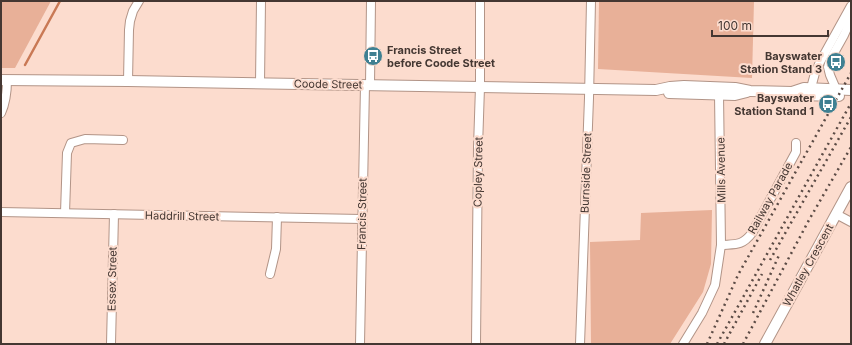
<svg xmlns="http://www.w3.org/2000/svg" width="852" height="345" font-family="Inter,sans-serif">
	<rect width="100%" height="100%" fill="#fcdcce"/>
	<g fill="#e8b098">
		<polygon points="1,1 51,1 15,68 1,68"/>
		<polygon points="599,1 754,1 752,78 598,69"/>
		<polygon points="712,210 711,264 703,292 670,344 591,344 590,242 640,240 641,213"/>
	</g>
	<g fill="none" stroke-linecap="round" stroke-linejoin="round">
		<polyline stroke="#c97955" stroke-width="2.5" points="25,65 60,1"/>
		<g stroke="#b29487" stroke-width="10">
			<g id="minor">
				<polyline points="128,81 129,30 130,21 133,11 139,1"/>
				<polyline points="260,83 261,1"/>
				<polyline points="370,85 371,1"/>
				<polyline points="811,88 815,73 820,62 851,6"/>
				<polyline points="836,89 830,75 828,67 830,60 844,35 851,19"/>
				<path d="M1 113C6 102 7 92 7 80"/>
				<polyline points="1,212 362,219"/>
				<polyline points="65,213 67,153 71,143 85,139 123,140"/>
				<polyline points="836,214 851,222"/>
				<path d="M721 245C736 244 742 246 752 233L796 152V143"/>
				<polyline points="270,274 276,249 277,217"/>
				<polyline points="111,344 114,214"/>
				<polyline points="360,344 365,85"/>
				<polyline points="476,344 478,147 480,87 480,1"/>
				<polyline points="580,344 589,98 591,1"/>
				<polyline points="683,344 702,313 715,285 721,245 719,94"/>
			</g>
		</g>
		<g stroke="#b29487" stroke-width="12">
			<g id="major">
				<polyline points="1,80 128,81 656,90 670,87 684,86 735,88 750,91 792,92 804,88 851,90"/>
				<polyline points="792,92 799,95 839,96"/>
				<polyline points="669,93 735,95 747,92"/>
				<polyline points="765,344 851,187"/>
			</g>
		</g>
		<use href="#minor" stroke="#fff" stroke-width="8"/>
		<use href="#major" stroke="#fff" stroke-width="10"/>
		<g stroke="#5b4b45" stroke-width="2.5" stroke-dasharray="2 4" stroke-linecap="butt">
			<polyline points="770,260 851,117"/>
			<polyline points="753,313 780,253"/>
			<polyline points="707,344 738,275 851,73"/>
			<polyline points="717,344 851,103"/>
			<polyline points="724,344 762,274"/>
			<polyline points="743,344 809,220 851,147"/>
		</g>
	</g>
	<defs>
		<g id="bus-disc" transform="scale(1)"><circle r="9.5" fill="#3f8092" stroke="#fcdcce"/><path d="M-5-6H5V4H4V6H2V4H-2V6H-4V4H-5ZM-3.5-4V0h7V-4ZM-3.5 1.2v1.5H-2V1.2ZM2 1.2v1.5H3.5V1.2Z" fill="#fff"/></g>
	</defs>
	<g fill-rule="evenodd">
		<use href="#bus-disc" x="373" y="56"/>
		<use href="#bus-disc" x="836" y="62"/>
		<use href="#bus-disc" x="828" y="104"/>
	</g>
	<g text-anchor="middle" stroke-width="4" stroke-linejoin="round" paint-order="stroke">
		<g font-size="11" font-weight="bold" fill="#443732" stroke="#fcdcce" text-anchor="end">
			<text x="387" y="54" text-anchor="start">Francis Street<tspan x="387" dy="13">before Coode Street</tspan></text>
			<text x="822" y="60">Bayswater<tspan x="822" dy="13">Station Stand 3</tspan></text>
			<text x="814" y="102">Bayswater<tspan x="814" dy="13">Station Stand 1</tspan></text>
		</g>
		<g font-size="11" fill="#443732" stroke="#fcdcce">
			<text transform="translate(328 84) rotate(1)" y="4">Coode Street</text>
			<text transform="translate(721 170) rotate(-91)" y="4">Mills Avenue</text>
			<text transform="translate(478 172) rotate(-89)" y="4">Copley Street</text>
			<text transform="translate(586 173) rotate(-88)" y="4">Burnside Street</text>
			<text transform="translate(770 198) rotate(-61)" y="4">Railway Parade</text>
			<text transform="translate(362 214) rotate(-89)" y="4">Francis Street</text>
			<text transform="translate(182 216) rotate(1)" y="4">Haddrill Street</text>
			<text transform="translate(808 265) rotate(-61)" y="4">Whatley Crescent</text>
			<text transform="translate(112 279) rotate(-89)" y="4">Essex Street</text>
		</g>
	</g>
	<rect width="852" height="345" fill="none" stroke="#443732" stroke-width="4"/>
	<path d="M712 30v6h116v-6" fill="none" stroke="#443732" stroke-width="2"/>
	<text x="718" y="30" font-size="12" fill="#443732" stroke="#fcdcce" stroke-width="3" paint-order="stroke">100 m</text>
</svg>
